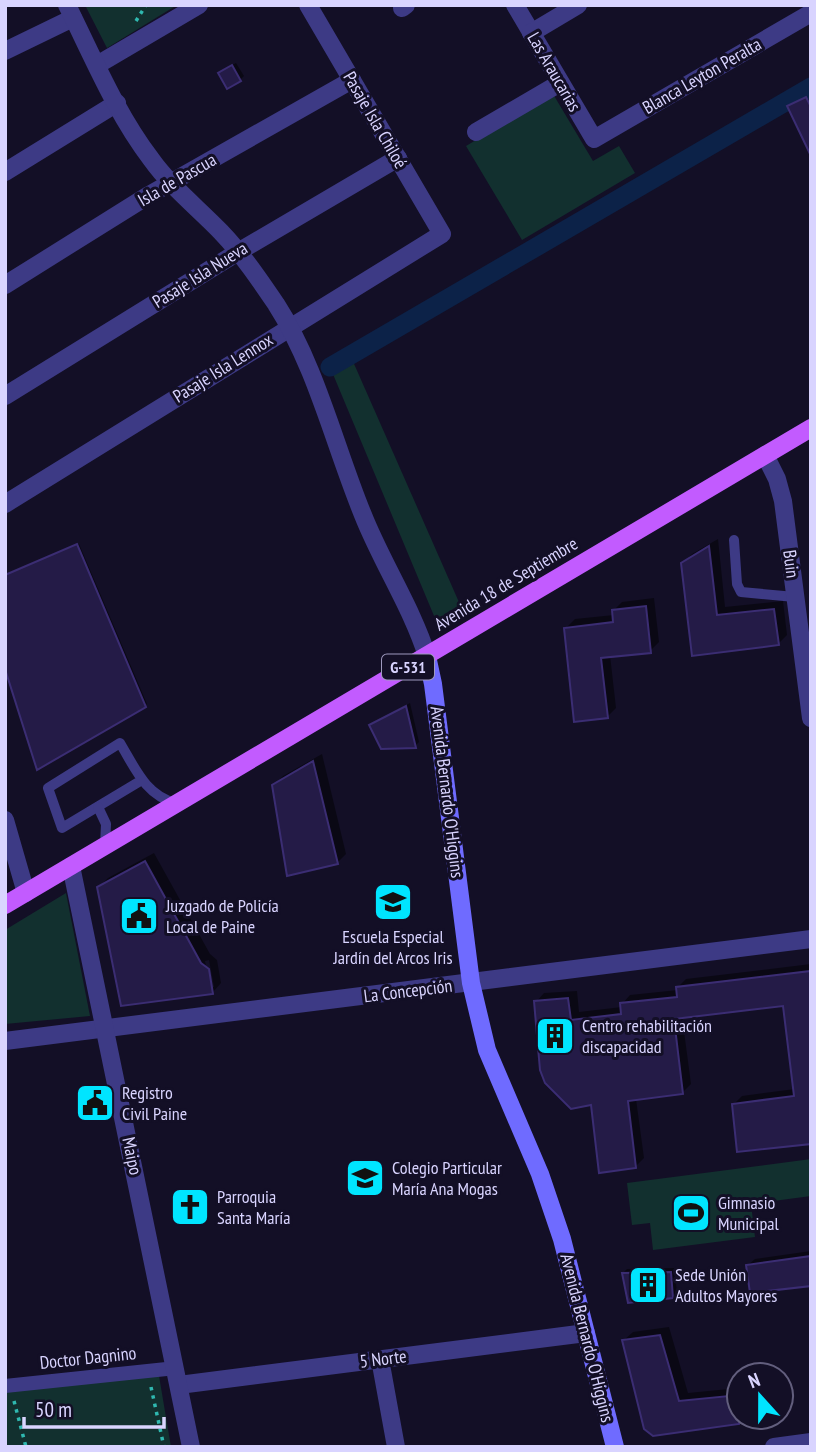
<svg xmlns="http://www.w3.org/2000/svg" width="816" height="1452" font-family="'PT Sans Narrow',sans-serif">
	<rect width="100%" height="100%" fill="#130f26"/>
	<g fill="#12302f">
		<polygon points="85,5 177,5 107,48"/>
		<polygon points="553,94 593,161 619,146 635,173 522,240 466,146"/>
		<polygon points="351,357 462,609 437,623 330,367"/>
		<polygon points="66,893 90,1016 5,1024 5,930"/>
		<polygon points="811,1159 811,1196 751,1204 755,1237 653,1250 650,1223 632,1225 627,1183"/>
		<polygon points="157,1364 171,1447 5,1447 5,1381"/>
	</g>
	<g fill="#0007" fill-rule="evenodd">
		<polygon points="236,63 244,76 240,80 225,69"/>
		<polygon points="811,94 811,152 789,106"/>
		<polygon points="718,539 725,607 783,601 787,635 778,644 694,654 683,563 692,554"/>
		<polygon points="79,544 147,704 145,705 5,575"/>
		<polygon points="654,598 659,642 650,651 610,655 616,708 607,717 566,628 575,619 614,615 613,611 622,602"/>
		<polygon points="410,703 419,742 415,746 371,725"/>
		<polygon points="322,754 346,854 337,863 274,785 283,776"/>
		<path d="M154 853 210 954 217 960 221 983 213 992 99 887 108 878ZM209 960 214 987H210L205 961Z"/>
		<polygon points="811,964 811,1142 734,1104 742,1096 795,1089 785,1004 682,1016 691,1084 682,1093 636,1099 644,1158 635,1167 592,1103 536,1002 544,993 577,991 579,1012 622,1007 622,1004 630,995 678,990 678,987 686,979"/>
		<polygon points="811,1251 811,1284 748,1265 755,1259"/>
		<polygon points="674,1268 677,1292 673,1296 623,1273 627,1269"/>
		<polygon points="669,1327 688,1393 739,1388 739,1417 750,1417 745,1422 653,1434 624,1340 633,1332"/>
	</g>
	<g fill="none" stroke-linecap="round" stroke-linejoin="round">
		<polyline stroke="#0c2248" stroke-width="19" points="330,367 811,87"/>
	</g>
	<g fill="#241b47" stroke="#3b2d73" stroke-width="2">
		<polygon points="232,65 241,81 227,89 218,73"/>
		<polygon points="806,97 811,107 811,156 787,106"/>
		<polygon points="77,544 146,707 37,770 5,669 5,575"/>
		<polygon points="709,546 717,615 774,609 779,645 692,656 681,563"/>
		<polygon points="646,606 651,653 601,658 608,718 574,722 564,628 613,622 612,610"/>
		<polygon points="406,706 416,748 381,749 369,725"/>
		<polygon points="313,761 338,864 287,876 272,785"/>
		<polygon points="145,861 201,963 209,969 213,994 121,1006 97,887"/>
		<polygon points="811,971 811,1144 737,1152 732,1104 794,1096 783,1006 674,1019 683,1094 628,1101 636,1168 599,1173 591,1105 571,1109 545,1083 540,1070 534,1001 568,998 571,1020 621,1014 620,1003 677,997 676,987"/>
		<polygon points="811,1256 811,1286 750,1293 746,1265"/>
		<polygon points="671,1272 673,1298 628,1303 622,1273"/>
		<polygon points="660,1335 679,1401 739,1395 739,1424 653,1436 644,1429 622,1340"/>
	</g>
	<g fill="none" stroke-linecap="round" stroke-linejoin="round">
		<g stroke="#2fb8b0" stroke-width="3.5" stroke-dasharray="3.5 5" stroke-linecap="butt">
			<polyline points="136,21 146,5"/>
			<polyline points="151,1387 164,1447"/>
			<polyline points="14,1401 26,1447"/>
		</g>
		<g stroke="#3d3a85" stroke-width="10">
			<polyline points="734,540 737,584 741,592 795,597"/>
			<path d="M142 780 62 828 48 788 120 743C135 768 146 796 176 803"/>
			<polyline points="98,807 106,824 105,846"/>
		</g>
		<polyline stroke="#3d3a85" stroke-width="14" points="5,1386 176,1368"/>
		<g stroke="#3d3a85" stroke-width="18">
			<polyline points="515,5 594,139 811,13"/>
			<polyline points="402,8 406,5"/>
			<polyline points="531,33 578,5"/>
			<polyline points="5,51 73,18"/>
			<polyline points="97,65 199,5"/>
			<polyline points="476,132 560,83"/>
			<polyline points="5,172 117,103"/>
			<polyline points="5,285 149,195 352,80"/>
			<polyline points="5,396 238,252 398,158"/>
			<polyline points="765,455 777,479 783,501 811,718"/>
			<polyline points="5,504 442,234 308,5"/>
			<polyline points="5,820 26,893"/>
			<polyline points="5,1041 811,939"/>
			<polyline points="380,1359 396,1447"/>
			<polyline points="179,1385 586,1333"/>
			<polyline points="774,1447 811,1442"/>
		</g>
		<g stroke="#3d3a85" stroke-width="18">
			<path d="M67 5C93 57 116 113 151 159 171 187 198 208 221 232 242 254 259 279 276 304 316 366 335 447 363 515 382 563 412 608 427 656"/>
			<polyline points="71,866 191,1447"/>
		</g>
		<polyline stroke="#6f6bff" stroke-width="18" points="427,656 433,684 471,983 487,1050 540,1174 562,1239 615,1447"/>
		<polyline stroke="#c25bff" stroke-width="18" points="5,905 811,428"/>
	</g>
	<defs>
		<g id="school-square" transform="scale(2.0125)"><rect x="-9" y="-9" width="18" height="18" rx="4" fill="#00e5ff" stroke="#130f26"/><path d="M0-5L7-2L0 1L-7-2ZM-4 1L0 2.5L4 1V4Q0 6-4 4Z" fill="#111"/></g>
		<g id="civic-square" transform="scale(2.0125)"><rect x="-9" y="-9" width="18" height="18" rx="4" fill="#00e5ff" stroke="#130f26"/><path d="M-.6-6.5H3V-4.5H.6V-3L4-1V1h2V6H-6V1h2V-1L-.6-3ZM-1.2 2.5V6h2.4V2.5Z" fill="#111"/></g>
		<g id="building-square" transform="scale(2.0125)"><rect x="-9" y="-9" width="18" height="18" rx="4" fill="#00e5ff" stroke="#130f26"/><path d="M-4-6H4V6H1V3H-1V6H-4ZM-2.5-4.3h1.7v1.8h-1.7ZM.8-4.3h1.7v1.8H.8ZM-2.5-1h1.7V.8h-1.7ZM.8-1h1.7V.8H.8Z" fill="#111"/></g>
		<g id="church-square" transform="scale(2.0125)"><rect x="-9" y="-9" width="18" height="18" rx="4" fill="#00e5ff" stroke="#130f26"/><path d="M-1.2-6h2.4v3.5h3.3v2.4h-3.3V6h-2.4V-.1h-3.3v-2.4h3.3Z" fill="#111"/></g>
		<g id="stadium-square" transform="scale(2.0125)"><rect x="-9" y="-9" width="18" height="18" rx="4" fill="#00e5ff" stroke="#130f26"/><path d="M0-5a6.5 5 0 1 0 0 10a6.5 5 0 1 0 0-10ZM-3.5-1.8h7v3.6h-7Z" fill="#111"/></g>
	</defs>
	<g fill-rule="evenodd">
		<use href="#school-square" x="393" y="902"/>
		<use href="#civic-square" x="139" y="916"/>
		<use href="#building-square" x="555" y="1036"/>
		<use href="#civic-square" x="95" y="1103"/>
		<use href="#school-square" x="365" y="1178"/>
		<use href="#church-square" x="190" y="1207"/>
		<use href="#stadium-square" x="691" y="1213"/>
		<use href="#building-square" x="648" y="1285"/>
	</g>
	<g text-anchor="middle" stroke-width="6" stroke-linejoin="round" paint-order="stroke">
		<rect fill="#130f26" stroke="#9e99be" stroke-width="2" x="382" y="654.5" width="52" height="25" rx="5"/>
		<g font-size="16" font-weight="bold" fill="#d9d4ff">
			<text x="408" y="673">G-531</text>
		</g>
		<g font-size="18" fill="#d9d4ff" stroke="#130f26">
			<text transform="translate(554 72) rotate(60)" y="6">Las Araucarias</text>
			<text transform="translate(702 76) rotate(-30)" y="6">Blanca Leyton Peralta</text>
			<text transform="translate(375 120) rotate(60)" y="6">Pasaje Isla Chiloé</text>
			<text transform="translate(177 180) rotate(-30)" y="6">Isla de Pascua</text>
			<text transform="translate(200 275) rotate(-32)" y="6">Pasaje Isla Nueva</text>
			<text transform="translate(223 368) rotate(-32)" y="6">Pasaje Isla Lennox</text>
			<text transform="translate(791 564) rotate(83)" y="6">Buin</text>
			<text transform="translate(506 584) rotate(-31)" y="6">Avenida 18 de Septiembre</text>
			<text transform="translate(447 792) rotate(83)" y="6">Avenida Bernardo O'Higgins</text>
			<text transform="translate(408 991) rotate(-7)" y="6">La Concepción</text>
			<text transform="translate(132 1156) rotate(78)" y="6">Maipo</text>
			<text transform="translate(587 1338) rotate(76)" y="6">Avenida Bernardo O'Higgins</text>
			<text transform="translate(88 1358) rotate(-6)" y="6">Doctor Dagnino</text>
			<text transform="translate(383 1359) rotate(-7)" y="6">5 Norte</text>
		</g>
		<g font-size="18" fill="#d9d4ff" stroke="#130f26" text-anchor="start">
			<text x="166" y="912">Juzgado de Policía<tspan x="166" dy="21">Local de Paine</tspan></text>
			<text x="393" y="943" text-anchor="middle">Escuela Especial<tspan x="393" dy="21">Jardín del Arcos Iris</tspan></text>
			<text x="582" y="1032">Centro rehabilitación<tspan x="582" dy="21">discapacidad</tspan></text>
			<text x="122" y="1099">Registro<tspan x="122" dy="21">Civil Paine</tspan></text>
			<text x="392" y="1174">Colegio Particular<tspan x="392" dy="21">María Ana Mogas</tspan></text>
			<text x="217" y="1203">Parroquia<tspan x="217" dy="21">Santa María</tspan></text>
			<text x="718" y="1209">Gimnasio<tspan x="718" dy="21">Municipal</tspan></text>
			<text x="675" y="1281">Sede Unión<tspan x="675" dy="21">Adultos Mayores</tspan></text>
		</g>
	</g>
	<rect width="816" height="1452" fill="none" stroke="#d9d4ff" stroke-width="14"/>
	<g transform="translate(760 1396) rotate(339)"><circle r="33" fill="#130f26" stroke="#625e7d" stroke-width="2"/>
	<path d="M0-5L12 26L0 18L-12 26Z" fill="#00e5ff"/>
	<text y="-10" font-size="19" font-weight="bold" text-anchor="middle" fill="#d9d4ff">N</text>
	</g>
	<path d="M24 1417v10h140v-10" fill="none" stroke="#d9d4ff" stroke-width="3.5"/>
	<text x="35" y="1417" font-size="21" fill="#d9d4ff" stroke="#130f26" stroke-width="5" paint-order="stroke">50 m</text>
</svg>
